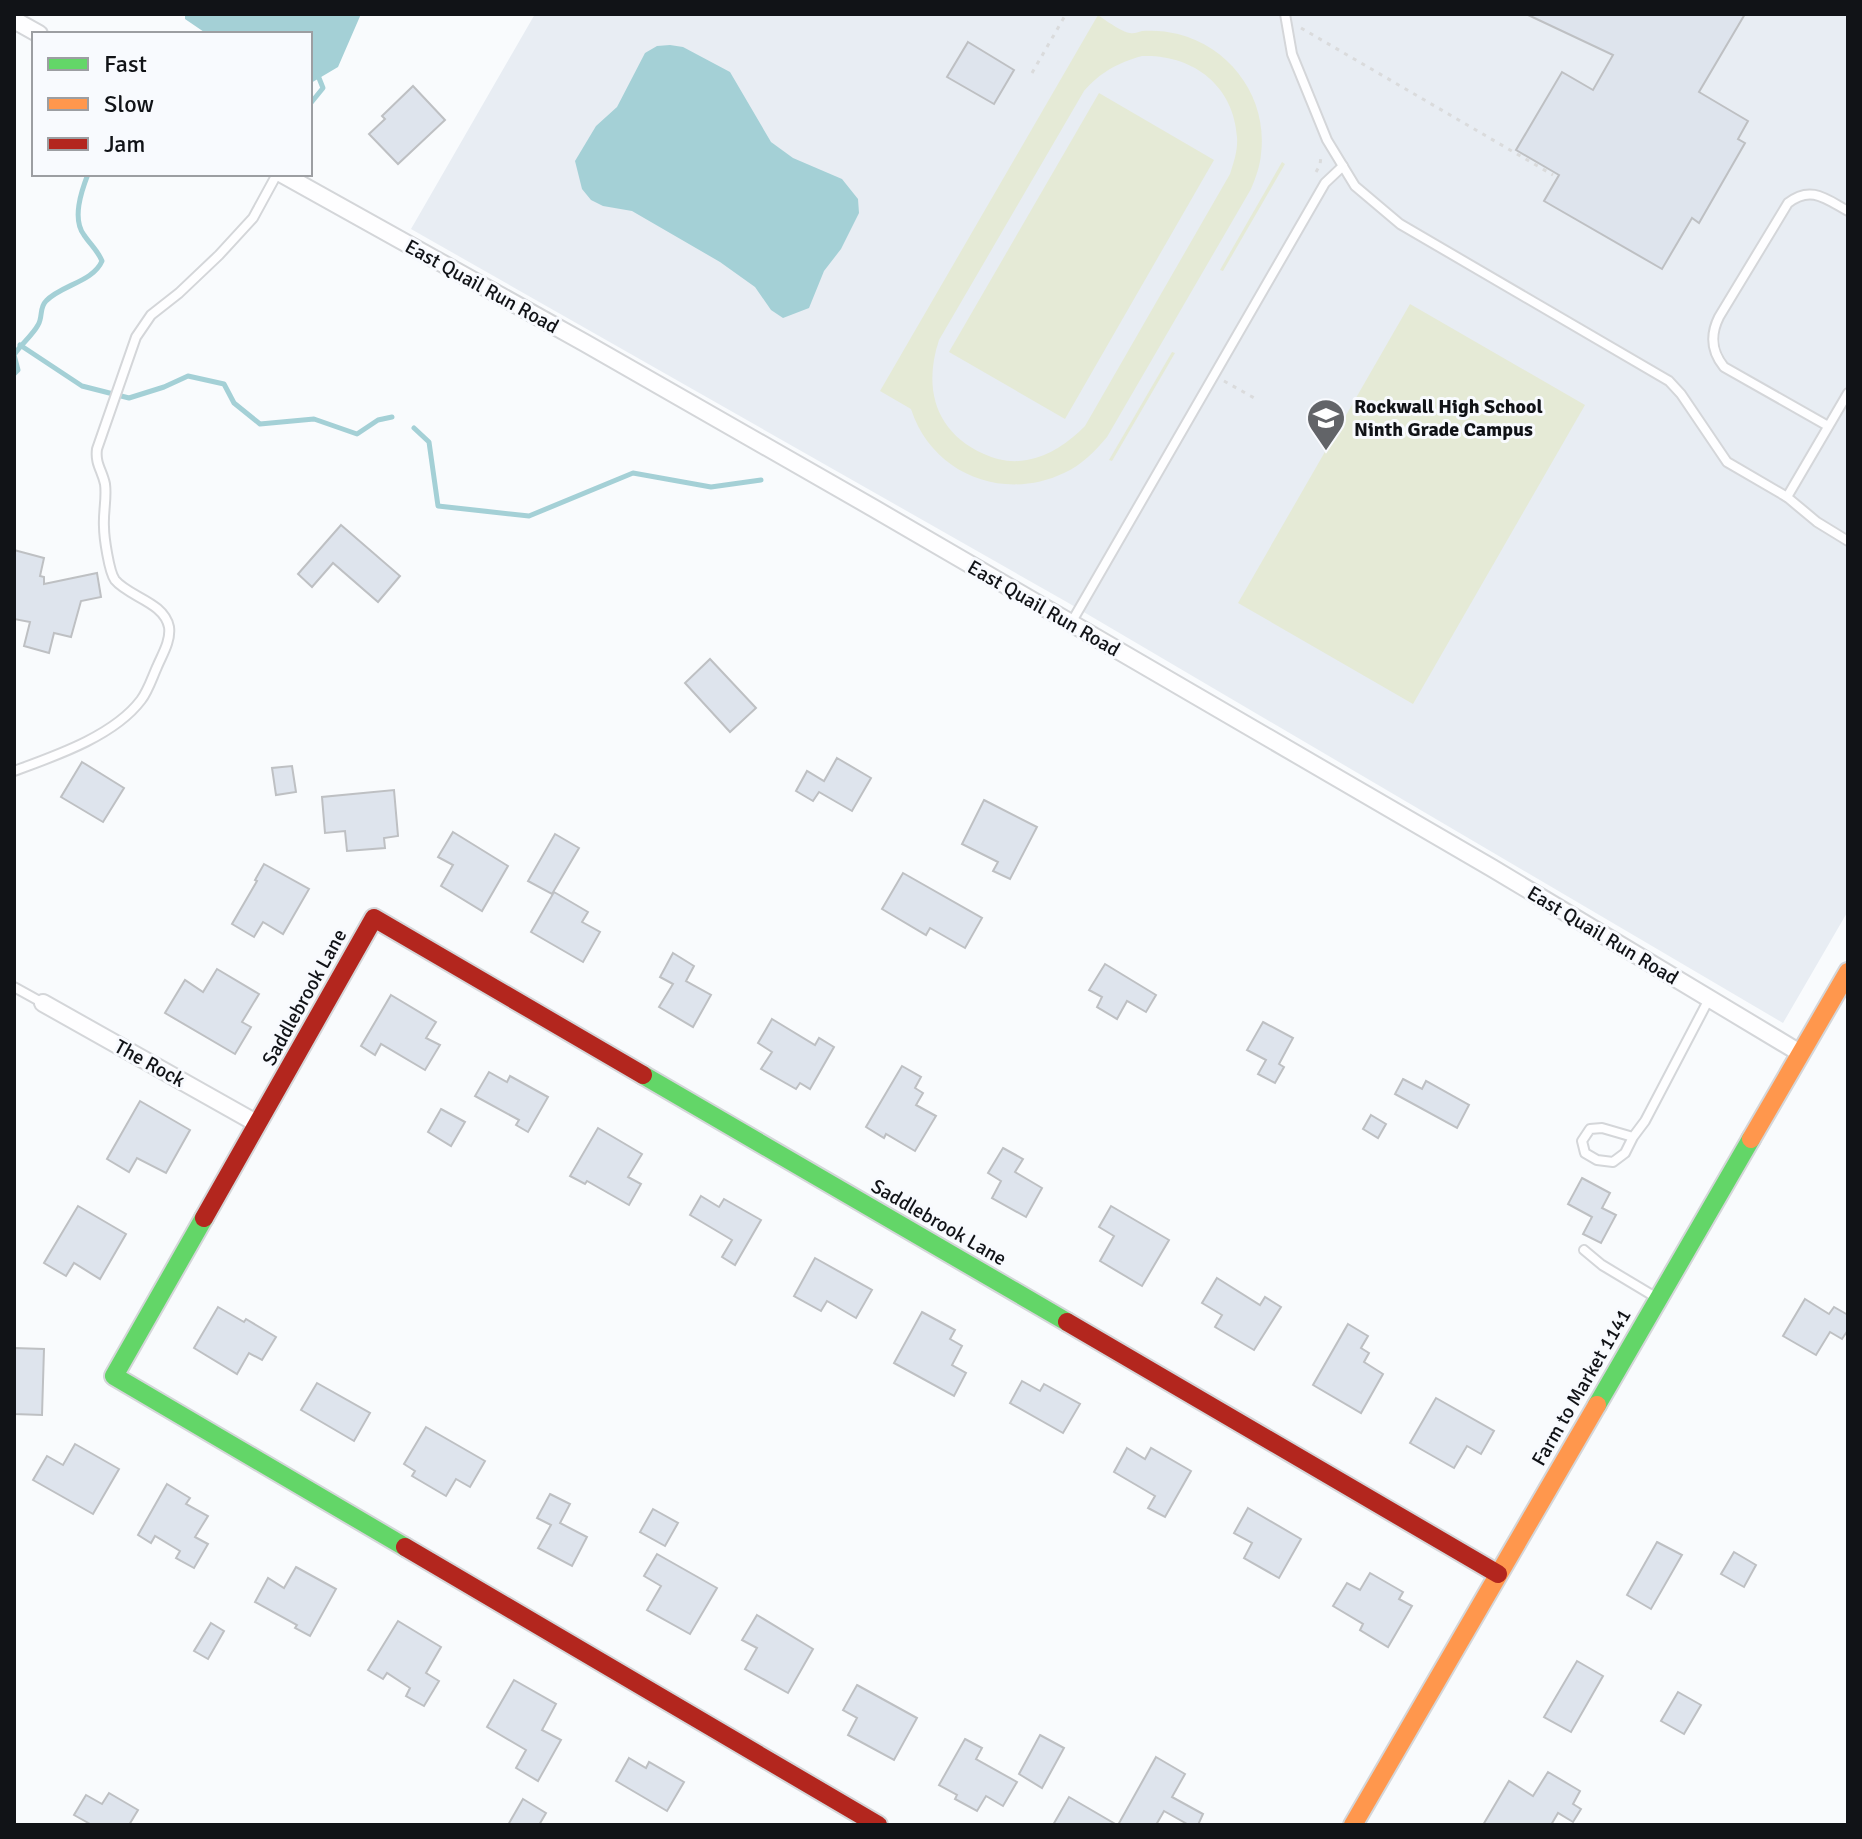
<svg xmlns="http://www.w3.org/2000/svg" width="1862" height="1839" font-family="Signika,sans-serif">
	<rect width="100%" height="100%" fill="#f9fbfd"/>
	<polygon fill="#e8edf3" points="535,14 1848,14 1848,911 1783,1023 1065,601 411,229"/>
	<g fill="#e5ead6" fill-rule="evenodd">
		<path d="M1098 15C1105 20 1122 32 1130 33 1134 34 1138 32 1142 31 1154 30 1166 31 1178 34 1232 48 1268 99 1261 154 1260 166 1256 177 1251 189L1107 437C1095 451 1082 465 1064 473 1003 502 932 474 911 409L880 391ZM1142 56C1192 54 1234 85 1237 137 1238 150 1234 162 1230 174L1085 426C1069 442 1050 456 1027 460 1012 463 997 460 984 454 935 432 923 388 939 340L1084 91C1101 72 1117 63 1142 56Z"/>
		<polygon points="1099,93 1214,160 1065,419 949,352"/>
		<polygon points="1282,162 1285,164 1223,271 1220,270"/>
		<polygon points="1410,304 1585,405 1413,704 1238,603"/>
		<polygon points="1172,352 1175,353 1112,461 1109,460"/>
	</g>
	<g fill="#a4d0d6">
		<polygon points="185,14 361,14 338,67 311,83 310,34 207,34 185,19"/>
		<polygon points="670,45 683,47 730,72 771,142 793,158 842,179 858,199 859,213 841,249 824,271 809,308 783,318 771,310 755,287 720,262 632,211 603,206 591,200 582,189 575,161 596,126 617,107 645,53 657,46"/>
	</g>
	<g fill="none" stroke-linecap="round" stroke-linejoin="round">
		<g stroke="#a4d0d6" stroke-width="5">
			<polyline points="310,104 323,88 317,73"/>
			<polyline points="20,345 82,386 129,398 164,387 188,376 224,384 234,403 260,424 314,419 357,434 378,420 392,417"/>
			<path d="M14 374 18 370 14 355C21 344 32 336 38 325 43 317 39 308 46 301 61 285 93 282 102 261 98 251 90 244 84 235 72 219 81 192 88 174"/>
			<polyline points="414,428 429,442 438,506 529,516 633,473 711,487 761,480"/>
		</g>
	</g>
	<g fill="#dee4ed" stroke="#bec0c3" stroke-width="2">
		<polygon points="1526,14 1745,14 1699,92 1748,121 1738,139 1745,143 1699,223 1692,218 1662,269 1544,201 1559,175 1516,150 1562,72 1593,90 1613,55"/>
		<polygon points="968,42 1014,70 994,104 947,77"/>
		<polygon points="413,86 445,120 398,164 369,134 385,119 382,116"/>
		<polygon points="341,525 400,576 378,602 333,563 312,587 298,574"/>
		<polygon points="14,550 44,558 40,576 44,577 44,584 97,573 101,597 81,601 71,637 54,633 49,653 24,646 30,622 14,619"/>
		<polygon points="710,659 756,708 730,732 685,683"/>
		<polygon points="837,758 871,778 852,811 819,792 813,801 796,791 807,771 824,781"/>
		<polygon points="82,762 124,788 103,822 61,797"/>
		<polygon points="292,766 296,792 276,795 272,768"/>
		<polygon points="394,790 398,836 384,838 385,848 347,851 345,831 325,833 322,797"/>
		<polygon points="984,800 1037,827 1010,879 993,871 998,862 962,844"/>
		<polygon points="453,832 508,866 482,911 441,886 453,865 438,857"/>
		<polygon points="555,834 579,848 552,894 528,881"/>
		<polygon points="264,864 309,889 283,934 263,922 254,937 232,924 257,881 255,880"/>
		<polygon points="903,873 982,918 965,948 930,928 926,935 882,909"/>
		<polygon points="554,892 588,912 582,922 600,932 583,962 531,932"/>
		<polygon points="673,953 694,966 686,981 711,995 693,1027 659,1007 673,984 660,977"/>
		<polygon points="1105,964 1156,995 1146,1012 1127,1001 1117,1019 1097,1007 1102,997 1089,990"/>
		<polygon points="217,969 259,994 242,1022 251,1027 235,1054 165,1013 185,980 203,992"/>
		<polygon points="391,995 436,1022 426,1038 440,1045 425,1070 381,1044 375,1055 361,1046"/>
		<polygon points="772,1019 815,1045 819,1038 834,1047 810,1089 800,1083 796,1089 761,1069 772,1052 758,1043"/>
		<polygon points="1263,1022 1293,1038 1279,1064 1284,1067 1275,1083 1258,1074 1266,1060 1247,1050"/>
		<polygon points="902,1066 921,1077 915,1088 923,1093 916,1105 936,1116 915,1151 886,1134 884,1138 866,1127"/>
		<polygon points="489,1072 507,1082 510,1076 548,1097 528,1132 516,1125 519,1120 475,1096"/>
		<polygon points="1403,1079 1422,1089 1426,1081 1469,1105 1457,1128 1395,1094"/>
		<polygon points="140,1101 190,1130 166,1173 137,1158 129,1172 107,1159"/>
		<polygon points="441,1109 465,1122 451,1146 428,1132"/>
		<polygon points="1371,1115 1386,1124 1378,1138 1363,1129"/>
		<polygon points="598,1128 642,1154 628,1177 641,1184 629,1205 587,1181 585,1184 570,1176"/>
		<polygon points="1003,1148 1023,1159 1015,1172 1042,1188 1026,1217 992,1198 1001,1181 988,1173"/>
		<polygon points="1582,1178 1610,1193 1602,1208 1616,1215 1601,1243 1583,1234 1592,1217 1568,1204"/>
		<polygon points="701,1196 719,1207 724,1199 761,1220 735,1265 722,1257 732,1240 690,1215"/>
		<polygon points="78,1206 126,1234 100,1279 74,1263 66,1276 44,1263"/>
		<polygon points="1111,1206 1169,1240 1142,1286 1100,1261 1114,1236 1099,1227"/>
		<polygon points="815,1258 872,1290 856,1318 827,1301 821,1311 794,1296"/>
		<polygon points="1217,1278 1260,1305 1265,1297 1281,1307 1254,1350 1215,1327 1222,1315 1202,1303"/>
		<polygon points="1805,1299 1829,1314 1834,1307 1848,1315 1848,1330 1842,1339 1830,1332 1816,1355 1783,1336"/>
		<polygon points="218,1307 244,1322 246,1319 276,1337 262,1360 249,1353 237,1374 194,1348"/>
		<polygon points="922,1312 955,1330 950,1339 962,1346 952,1365 966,1373 954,1396 894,1363"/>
		<polygon points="1348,1324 1368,1336 1361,1348 1369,1353 1364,1362 1383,1374 1361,1413 1313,1385"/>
		<polygon points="14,1348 44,1349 42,1415 14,1414"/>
		<polygon points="1022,1381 1040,1391 1044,1384 1080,1404 1063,1433 1010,1403"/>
		<polygon points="317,1383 370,1413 354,1441 301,1410"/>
		<polygon points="1436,1398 1494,1431 1481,1454 1467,1446 1454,1468 1410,1443"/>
		<polygon points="426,1427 485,1461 470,1487 456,1479 446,1496 412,1476 415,1471 404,1464"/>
		<polygon points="75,1444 119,1469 93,1514 33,1480 47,1456 63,1465"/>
		<polygon points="1127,1448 1145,1459 1151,1448 1191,1471 1165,1517 1148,1508 1155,1496 1114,1472"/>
		<polygon points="167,1484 190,1498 186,1504 208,1516 195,1537 208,1544 194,1568 176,1558 180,1551 155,1536 151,1543 138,1535"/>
		<polygon points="550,1494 570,1504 560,1523 587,1537 572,1566 538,1548 551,1525 537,1518"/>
		<polygon points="1248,1508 1301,1539 1279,1578 1244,1558 1252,1543 1234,1533"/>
		<polygon points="653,1509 678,1523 665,1546 640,1532"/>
		<polygon points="1657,1542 1682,1555 1651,1609 1627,1595"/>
		<polygon points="1734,1552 1756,1565 1744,1587 1721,1574"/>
		<polygon points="657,1554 717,1588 690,1634 647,1610 661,1586 644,1576"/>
		<polygon points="296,1567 336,1589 310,1636 295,1628 297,1625 255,1602 268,1578 284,1588"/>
		<polygon points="1370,1573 1403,1592 1399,1599 1412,1606 1388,1647 1360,1630 1363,1624 1333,1606 1347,1583 1360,1590"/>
		<polygon points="757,1615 813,1649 788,1693 745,1669 757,1648 742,1640"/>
		<polygon points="398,1621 441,1647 426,1673 439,1681 424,1706 406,1696 410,1688 387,1673 383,1679 368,1670"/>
		<polygon points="211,1623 224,1631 208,1659 194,1651"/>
		<polygon points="1577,1661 1603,1676 1571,1732 1544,1717"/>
		<polygon points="514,1680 556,1704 542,1730 561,1740 538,1781 516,1768 526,1750 487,1727"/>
		<polygon points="857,1685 917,1718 894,1760 848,1735 857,1718 843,1710"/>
		<polygon points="1678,1692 1701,1705 1684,1734 1661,1721"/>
		<polygon points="1040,1735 1064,1748 1042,1788 1019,1774"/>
		<polygon points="965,1739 982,1748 976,1759 1017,1782 1003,1806 986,1796 977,1811 955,1799 957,1795 939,1785"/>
		<polygon points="1156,1757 1185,1774 1172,1797 1203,1814 1198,1825 1189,1825 1164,1811 1156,1825 1118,1825"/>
		<polygon points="629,1758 646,1768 649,1762 684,1782 667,1811 616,1781"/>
		<polygon points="1548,1772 1580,1791 1573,1804 1581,1809 1573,1822 1558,1813 1551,1825 1483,1825 1509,1781 1533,1796"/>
		<polygon points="109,1793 138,1810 129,1825 92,1825 74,1815 86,1795 102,1804"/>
		<polygon points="1069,1797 1117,1825 1053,1825"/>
		<polygon points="523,1799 546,1813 539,1825 508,1825"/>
	</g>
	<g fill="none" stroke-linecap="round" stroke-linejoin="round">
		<g stroke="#d4d6d9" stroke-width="12">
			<g id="lane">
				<polyline points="1285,14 1292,54 1327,140 1355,186 1400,224 1669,381 1681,394 1727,462 1787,497 1817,522 1848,541"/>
				<path d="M1828 426 1724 367C1711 351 1710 335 1719 317L1788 203C1811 185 1826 199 1848 211"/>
				<polyline points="1787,497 1848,393"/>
				<polyline points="1071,623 1325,183 1343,166"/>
				<path d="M14 771C55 756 114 736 141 700 148 691 152 678 157 667 162 655 171 641 169 627 164 602 129 597 115 580 109 572 104 537 104 527 103 512 107 498 105 484 102 470 95 464 97 449L136 337 151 315 179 293 219 255 253 218 277 174"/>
				<polyline points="14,987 43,1003"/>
				<polyline points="1633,1137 1625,1153 1613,1162 1597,1160 1585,1153 1582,1141 1590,1129 1602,1128 1633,1137 1645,1121 1709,999"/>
				<polyline points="1584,1250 1602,1265 1657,1298"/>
			</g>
		</g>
		<g stroke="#d4d6d9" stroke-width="20">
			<g id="street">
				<polyline points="14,20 39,34"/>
				<polyline points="282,174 585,343 875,509 1492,868 1800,1053"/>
				<polyline points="43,1003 258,1124"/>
			</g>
		</g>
		<g stroke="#d4d6d9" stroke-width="22">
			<g id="fast">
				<polyline points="643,1075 1067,1322"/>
				<polyline points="204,1218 114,1376 405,1547"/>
				<polyline points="1597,1405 1751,1139"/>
			</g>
		</g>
		<g stroke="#d4d6d9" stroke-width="22">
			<g id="slow">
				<polyline points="1751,1139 1848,972"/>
				<polyline points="1353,1825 1597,1405"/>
			</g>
		</g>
		<g stroke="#d4d6d9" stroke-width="22">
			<g id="jam">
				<polyline points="204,1218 374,918 643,1075"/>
				<polyline points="1067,1322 1498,1574"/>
				<polyline points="405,1547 878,1825"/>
			</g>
		</g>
		<g stroke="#dadbdc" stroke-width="3" stroke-dasharray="4 6" stroke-linecap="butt">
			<polyline points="1301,28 1553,175"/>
			<polyline points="1032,73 1066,14"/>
			<polyline points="1316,172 1320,165 1321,156"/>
			<polyline points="1224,381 1256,399"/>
		</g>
		<use href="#lane" stroke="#fefeff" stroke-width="8"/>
		<use href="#street" stroke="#fefeff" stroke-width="16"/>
		<use href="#fast" stroke="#63d668" stroke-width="18"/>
		<use href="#slow" stroke="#ff974d" stroke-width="18"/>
		<use href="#jam" stroke="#b3261e" stroke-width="18"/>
	</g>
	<defs>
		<g id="school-pin" transform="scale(2)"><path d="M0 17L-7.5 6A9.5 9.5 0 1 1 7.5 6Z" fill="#626468" stroke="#f8fafe"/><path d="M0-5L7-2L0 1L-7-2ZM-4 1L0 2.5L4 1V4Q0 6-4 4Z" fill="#fff"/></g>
	</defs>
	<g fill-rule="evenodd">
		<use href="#school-pin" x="1326" y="418"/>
	</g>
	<g text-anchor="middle" stroke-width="6" stroke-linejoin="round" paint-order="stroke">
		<g font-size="20" fill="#111317" stroke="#f8fafe">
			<text transform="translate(482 286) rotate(29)" y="7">East Quail Run Road</text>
			<text transform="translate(1044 608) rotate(30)" y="7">East Quail Run Road</text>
			<text transform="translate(1603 935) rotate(31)" y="7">East Quail Run Road</text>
			<text transform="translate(304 997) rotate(-61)" y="7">Saddlebrook Lane</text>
			<text transform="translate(150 1063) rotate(29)" y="7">The Rock</text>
			<text transform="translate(939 1222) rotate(30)" y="7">Saddlebrook Lane</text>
			<text transform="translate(1581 1387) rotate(-60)" y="7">Farm to Market 1141</text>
		</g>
		<g font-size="20" font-weight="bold" fill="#111317" stroke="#f8fafe" text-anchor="start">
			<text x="1354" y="413">Rockwall High School<tspan x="1354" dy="23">Ninth Grade Campus</tspan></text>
		</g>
	</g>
	<rect width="1862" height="1839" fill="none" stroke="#111317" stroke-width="32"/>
	<rect x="32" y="32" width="280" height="144" fill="#f8fafe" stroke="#9c9ea2" stroke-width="2"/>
	<rect x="48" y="58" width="40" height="12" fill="#63d668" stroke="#9c9ea2" stroke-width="2"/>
	<text x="104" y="72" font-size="24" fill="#111317">Fast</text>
	<rect x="48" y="98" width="40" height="12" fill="#ff974d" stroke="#9c9ea2" stroke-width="2"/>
	<text x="104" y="112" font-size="24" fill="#111317">Slow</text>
	<rect x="48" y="138" width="40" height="12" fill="#b3261e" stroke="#9c9ea2" stroke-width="2"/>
	<text x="104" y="152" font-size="24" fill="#111317">Jam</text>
</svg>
